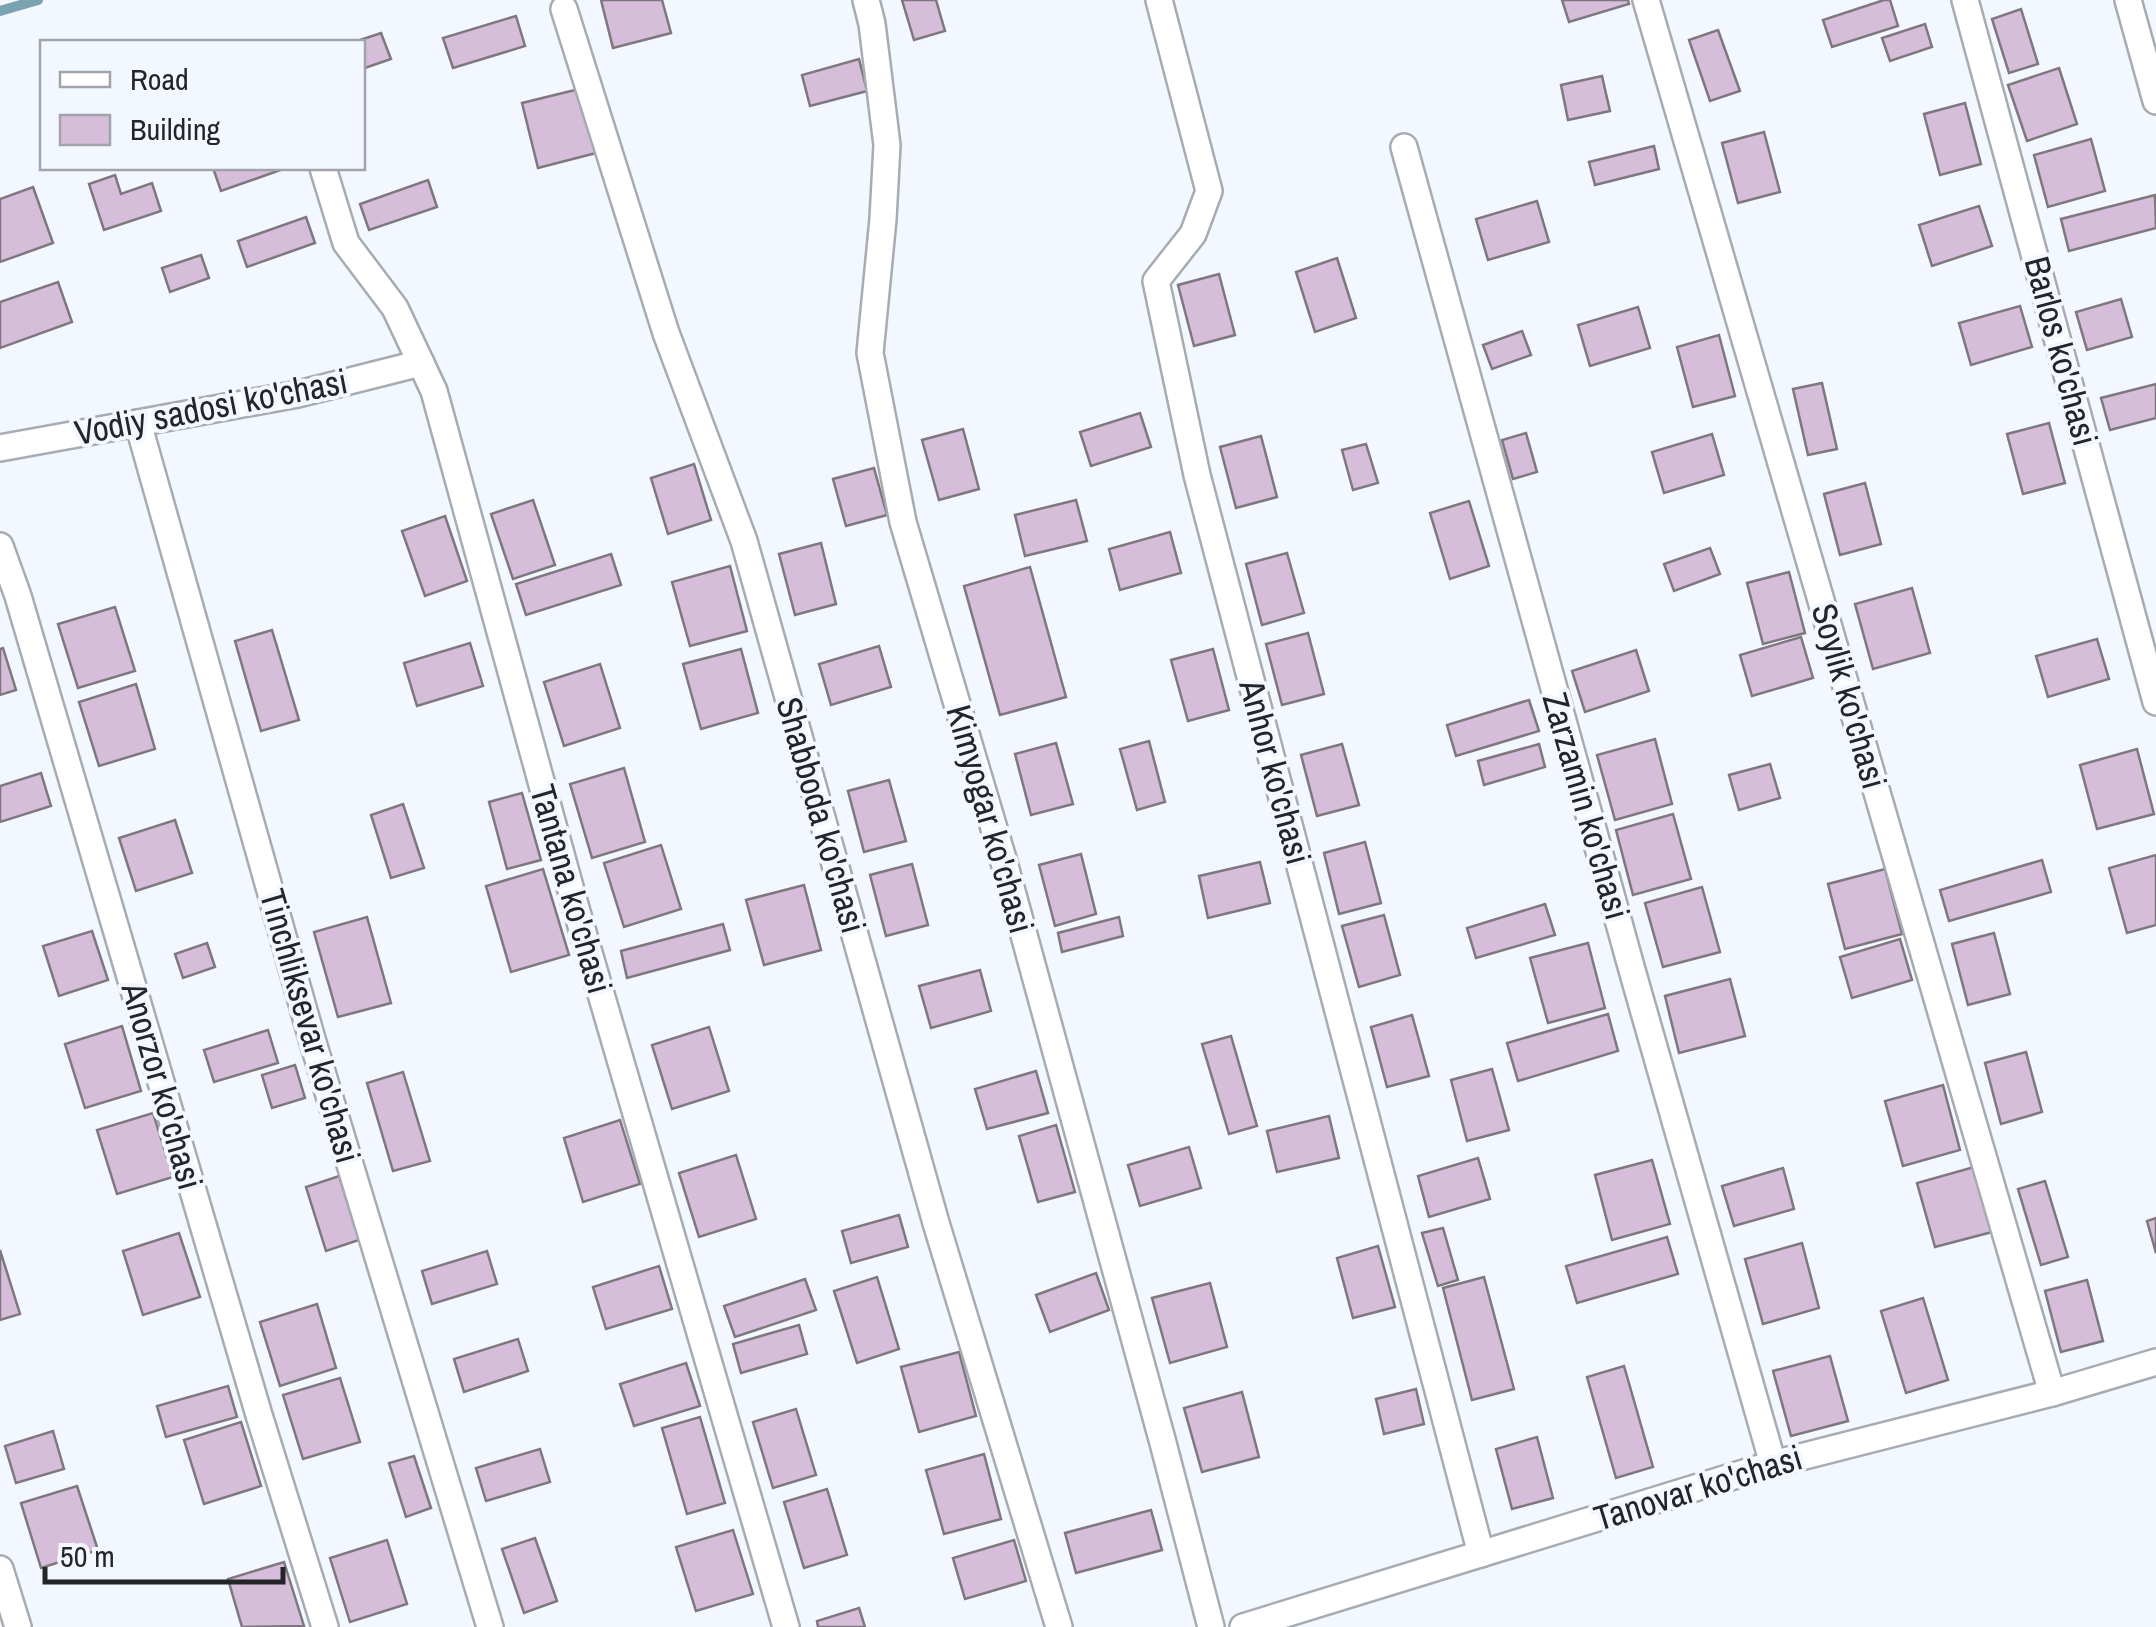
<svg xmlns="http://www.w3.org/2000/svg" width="2156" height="1627" font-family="'Archivo Narrow',sans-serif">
	<rect width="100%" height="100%" fill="#f3f7ff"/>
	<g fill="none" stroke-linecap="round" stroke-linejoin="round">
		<polyline stroke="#7aa3b2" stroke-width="10" points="0,11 38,0"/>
	</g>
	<g fill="#d6bdda" stroke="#7e787e" stroke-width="2.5">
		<polygon points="601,0 662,0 671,33 613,48"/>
		<polygon points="902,0 936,0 945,31 914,40"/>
		<polygon points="1562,0 1628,0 1629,4 1569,22"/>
		<polygon points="1884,0 1890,0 1898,26 1832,47 1823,20"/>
		<polygon points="2021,9 2038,64 2009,73 1992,19"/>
		<polygon points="516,16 525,46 453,68 443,38"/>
		<polygon points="1925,24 1932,47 1890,61 1882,38"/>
		<polygon points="1718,30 1740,91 1710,101 1689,40"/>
		<polygon points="381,33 391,59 362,69 362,42 354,42"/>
		<polygon points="859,59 867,91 810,106 802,75"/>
		<polygon points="2059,68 2077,124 2027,141 2008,85"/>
		<polygon points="1602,76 1610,111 1568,120 1561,85"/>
		<polygon points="579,89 596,153 538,168 522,103"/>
		<polygon points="1965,103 1981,164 1940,175 1924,114"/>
		<polygon points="1764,132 1780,192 1738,203 1722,143"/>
		<polygon points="2091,139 2105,191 2048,207 2034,155"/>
		<polygon points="1654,146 1659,169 1595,185 1589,162"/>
		<polygon points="213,168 286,168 221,191"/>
		<polygon points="115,175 121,194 152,183 161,211 104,230 89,184"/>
		<polygon points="428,180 437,207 369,230 360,204"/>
		<polygon points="33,187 53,243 0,262 0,199"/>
		<polygon points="2155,195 2156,228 2069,251 2061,219"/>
		<polygon points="1537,201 1549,242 1488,260 1476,219"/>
		<polygon points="1979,206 1992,246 1932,266 1919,225"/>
		<polygon points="306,217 315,243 247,267 238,241"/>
		<polygon points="201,255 209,278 170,292 162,268"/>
		<polygon points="1337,258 1356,318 1315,332 1296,272"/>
		<polygon points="1219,274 1235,335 1194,346 1178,285"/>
		<polygon points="58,282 72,322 0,348 0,302"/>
		<polygon points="2121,299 2132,337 2087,350 2076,312"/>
		<polygon points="2020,306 2032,347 1971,365 1959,323"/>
		<polygon points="1638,307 1650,348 1590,366 1578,325"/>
		<polygon points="1522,331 1531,355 1492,369 1483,345"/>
		<polygon points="1719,335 1735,396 1693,407 1677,347"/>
		<polygon points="1822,383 1837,449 1808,455 1793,389"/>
		<polygon points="2156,384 2156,418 2110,430 2101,398"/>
		<polygon points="1140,413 1151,447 1091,466 1080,432"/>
		<polygon points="2049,423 2065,483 2023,494 2007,434"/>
		<polygon points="963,429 979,489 939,500 922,440"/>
		<polygon points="1526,433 1537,472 1513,479 1502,440"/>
		<polygon points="1712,434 1724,475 1664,493 1652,452"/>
		<polygon points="1261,436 1277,497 1236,508 1220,447"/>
		<polygon points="1366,444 1378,483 1353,490 1342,450"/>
		<polygon points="694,464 711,520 668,534 651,478"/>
		<polygon points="874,468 887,515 846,526 833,479"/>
		<polygon points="1865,483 1881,544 1840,555 1824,494"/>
		<polygon points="533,500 555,565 513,579 491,514"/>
		<polygon points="1076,500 1087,541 1025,556 1015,515"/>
		<polygon points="1469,501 1489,566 1450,579 1430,513"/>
		<polygon points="445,516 467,581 425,596 402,531"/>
		<polygon points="1170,532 1181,573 1120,590 1109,549"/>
		<polygon points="821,543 836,604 795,615 779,554"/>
		<polygon points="1710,548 1720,574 1674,591 1664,564"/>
		<polygon points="1287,553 1304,613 1262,625 1246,564"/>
		<polygon points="611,554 621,585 526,615 516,584"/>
		<polygon points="730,566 747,631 690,646 672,582"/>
		<polygon points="1030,567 1066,697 1000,715 964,586"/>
		<polygon points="1789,572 1805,633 1763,644 1747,583"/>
		<polygon points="1912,588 1930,653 1873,669 1855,604"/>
		<polygon points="115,607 135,671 78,688 58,624"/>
		<polygon points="272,630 299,720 261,731 235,641"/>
		<polygon points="1308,633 1324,694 1282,705 1266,644"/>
		<polygon points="1801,637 1813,678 1752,696 1740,655"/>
		<polygon points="2097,639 2109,679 2048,697 2036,656"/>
		<polygon points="470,643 483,686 417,706 404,663"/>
		<polygon points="879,646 891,687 831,705 819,664"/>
		<polygon points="3,648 16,690 0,695 0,649"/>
		<polygon points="741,649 758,713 701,729 683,664"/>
		<polygon points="1213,649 1229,710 1188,721 1171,660"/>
		<polygon points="1636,650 1649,691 1585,712 1572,671"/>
		<polygon points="600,664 620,728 564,746 544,682"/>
		<polygon points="136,684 155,749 99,766 79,702"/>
		<polygon points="1529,700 1539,731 1456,756 1447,725"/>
		<polygon points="1655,739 1672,804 1615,820 1597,755"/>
		<polygon points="1149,741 1165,802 1137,810 1120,749"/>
		<polygon points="1056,743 1073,804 1031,815 1015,754"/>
		<polygon points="1342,744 1359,805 1317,816 1301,755"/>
		<polygon points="1539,744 1545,767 1484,785 1478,761"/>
		<polygon points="2137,749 2154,814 2097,829 2080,765"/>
		<polygon points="1770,764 1780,798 1739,810 1729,775"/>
		<polygon points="624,768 645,842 592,858 570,784"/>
		<polygon points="41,773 51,806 0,822 0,786"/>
		<polygon points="889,780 906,841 864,852 848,791"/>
		<polygon points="522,793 541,860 507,869 489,802"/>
		<polygon points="403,804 424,868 391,878 371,815"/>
		<polygon points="1673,814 1691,879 1633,895 1616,830"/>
		<polygon points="175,820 192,873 136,891 119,838"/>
		<polygon points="1365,842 1381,903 1339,914 1324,853"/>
		<polygon points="661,845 681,909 624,927 604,863"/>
		<polygon points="1081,854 1096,914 1055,926 1039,865"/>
		<polygon points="2156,855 2156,925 2127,933 2109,868"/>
		<polygon points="2042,860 2051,892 1949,921 1940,890"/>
		<polygon points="1260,862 1270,903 1208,918 1199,876"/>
		<polygon points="912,864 928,925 886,936 870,875"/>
		<polygon points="543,869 569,955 511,972 486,886"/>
		<polygon points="1885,869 1902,934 1845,949 1828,884"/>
		<polygon points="804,885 821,950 764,965 746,900"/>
		<polygon points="1702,887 1720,952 1663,967 1645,903"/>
		<polygon points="1545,904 1555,935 1476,958 1467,928"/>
		<polygon points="1384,915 1400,975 1359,987 1342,926"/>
		<polygon points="367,917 391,1003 338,1017 314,932"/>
		<polygon points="1119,917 1123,936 1062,952 1058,933"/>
		<polygon points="723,924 730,950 627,978 621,951"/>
		<polygon points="92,931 108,980 59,996 43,946"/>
		<polygon points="1994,933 2010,994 1968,1005 1952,944"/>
		<polygon points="1900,939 1912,980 1852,998 1840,957"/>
		<polygon points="207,943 215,967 183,978 175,954"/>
		<polygon points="1588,943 1605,1008 1548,1023 1530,958"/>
		<polygon points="980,970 991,1011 931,1028 919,986"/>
		<polygon points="1730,979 1745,1036 1679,1053 1665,996"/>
		<polygon points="1608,1014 1618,1051 1518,1081 1507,1043"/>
		<polygon points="1412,1015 1429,1076 1387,1087 1371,1027"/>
		<polygon points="122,1026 141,1091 85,1108 65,1044"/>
		<polygon points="709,1027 729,1091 672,1109 652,1045"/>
		<polygon points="268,1030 278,1063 214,1082 204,1050"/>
		<polygon points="1231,1036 1257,1126 1229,1134 1202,1044"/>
		<polygon points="2026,1052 2042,1112 2001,1124 1985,1063"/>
		<polygon points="295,1065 305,1098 272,1108 262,1075"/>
		<polygon points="1492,1069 1509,1130 1467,1141 1451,1080"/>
		<polygon points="1036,1071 1048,1113 987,1129 975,1089"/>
		<polygon points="403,1072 430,1161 393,1171 367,1083"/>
		<polygon points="1943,1085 1960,1150 1903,1166 1885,1101"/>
		<polygon points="153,1113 173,1177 117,1194 97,1130"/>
		<polygon points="1329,1116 1339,1158 1277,1172 1267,1131"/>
		<polygon points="620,1120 640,1184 583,1202 564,1138"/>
		<polygon points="1056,1125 1075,1192 1038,1202 1019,1136"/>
		<polygon points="1189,1147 1201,1188 1140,1206 1128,1165"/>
		<polygon points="736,1155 756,1219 699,1237 679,1173"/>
		<polygon points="1478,1158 1490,1199 1429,1217 1418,1176"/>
		<polygon points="1652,1160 1670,1224 1612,1240 1595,1175"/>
		<polygon points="1974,1167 1992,1232 1935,1247 1917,1183"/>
		<polygon points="1783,1168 1794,1209 1734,1226 1722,1186"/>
		<polygon points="339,1176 359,1240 326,1251 306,1187"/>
		<polygon points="2045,1181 2068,1257 2041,1265 2018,1189"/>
		<polygon points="899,1215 908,1247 851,1263 842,1231"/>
		<polygon points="2156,1218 2156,1253 2147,1221"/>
		<polygon points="1443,1228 1458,1280 1438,1286 1422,1233"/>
		<polygon points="179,1233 200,1297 143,1315 123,1251"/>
		<polygon points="1667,1237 1678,1274 1577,1303 1566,1266"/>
		<polygon points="1802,1243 1819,1308 1763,1324 1745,1259"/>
		<polygon points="1378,1246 1395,1307 1353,1318 1337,1258"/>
		<polygon points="0,1250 20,1314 0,1320"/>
		<polygon points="487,1251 497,1284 432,1304 422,1271"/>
		<polygon points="659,1266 672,1309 606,1329 593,1287"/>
		<polygon points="1096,1273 1109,1310 1050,1332 1036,1295"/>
		<polygon points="877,1277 899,1349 857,1363 834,1291"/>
		<polygon points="1484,1277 1514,1389 1472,1400 1443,1288"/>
		<polygon points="805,1279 816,1310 735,1337 724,1306"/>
		<polygon points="2087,1280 2103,1341 2061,1352 2045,1291"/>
		<polygon points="1210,1283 1227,1347 1170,1363 1152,1298"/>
		<polygon points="1923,1298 1948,1380 1906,1393 1881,1311"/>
		<polygon points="317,1304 336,1368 280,1386 260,1322"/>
		<polygon points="799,1325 807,1354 741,1373 733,1344"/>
		<polygon points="518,1339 528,1371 464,1392 454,1359"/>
		<polygon points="959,1352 976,1416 919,1432 901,1367"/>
		<polygon points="1830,1356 1848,1421 1791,1436 1773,1371"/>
		<polygon points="686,1363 700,1406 634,1426 620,1384"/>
		<polygon points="1624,1366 1653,1467 1616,1478 1587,1377"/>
		<polygon points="340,1378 360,1442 303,1459 283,1395"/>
		<polygon points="228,1386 237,1417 166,1437 157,1406"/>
		<polygon points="1416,1389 1424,1424 1384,1434 1376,1399"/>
		<polygon points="1242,1392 1259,1457 1202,1472 1184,1408"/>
		<polygon points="796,1409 816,1475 773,1488 753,1422"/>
		<polygon points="700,1417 725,1503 687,1514 662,1428"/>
		<polygon points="241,1422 261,1486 204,1504 184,1440"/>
		<polygon points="53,1431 64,1469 16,1483 5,1446"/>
		<polygon points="1537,1437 1553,1498 1512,1509 1496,1449"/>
		<polygon points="540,1449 550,1482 486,1501 476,1468"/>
		<polygon points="984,1454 1001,1519 944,1534 926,1470"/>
		<polygon points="414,1456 431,1508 406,1517 389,1463"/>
		<polygon points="77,1486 98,1550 41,1568 21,1503"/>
		<polygon points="827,1489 847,1555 804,1568 784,1502"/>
		<polygon points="1151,1510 1162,1550 1076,1573 1065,1533"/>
		<polygon points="733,1530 753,1594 696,1611 676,1547"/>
		<polygon points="535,1538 557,1601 524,1613 502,1549"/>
		<polygon points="387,1540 407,1604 350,1622 330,1558"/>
		<polygon points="1014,1540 1026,1581 965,1599 953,1558"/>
		<polygon points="284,1562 304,1626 242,1627 228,1579"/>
		<polygon points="859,1608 865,1627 818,1627 817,1621"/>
	</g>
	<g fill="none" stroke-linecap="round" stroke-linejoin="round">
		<g stroke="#a7abb2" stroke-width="30">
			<g id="street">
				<polyline points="866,0 872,24 887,145 883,219 870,353 903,522 1004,862 1163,1443 1211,1627"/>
				<polyline points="1159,0 1209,191 1193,234 1156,281 1197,475 1481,1554"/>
				<polyline points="1646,0 2052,1393"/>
				<polyline points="1965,0 2156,702"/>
				<polyline points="2128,0 2156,101"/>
				<polyline points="564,9 666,333 744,541 936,1223 1059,1627"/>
				<polyline points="1404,147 1632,970 1773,1464"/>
				<polyline points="323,168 346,243 395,308 434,391 575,905 786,1627"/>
				<polyline points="138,423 312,1039 490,1627"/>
				<polyline points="0,448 298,394 421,363"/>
				<polyline points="0,546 18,596 259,1415 325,1627"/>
				<polyline points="0,1569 18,1627"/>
				<polyline points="1243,1627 1773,1464 2052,1393 2156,1362"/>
			</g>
		</g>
		<use href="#street" stroke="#fff" stroke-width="25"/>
	</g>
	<g text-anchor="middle" stroke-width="8" stroke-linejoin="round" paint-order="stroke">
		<g font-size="35" fill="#232528" stroke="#f3f7ff">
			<text transform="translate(2061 351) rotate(75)" y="12">Barlos ko'chasi</text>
			<text transform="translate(211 407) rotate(-11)" y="12">Vodiy sadosi ko'chasi</text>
			<text transform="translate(1849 696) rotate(74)" y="12">Soylik ko'chasi</text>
			<text transform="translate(1275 772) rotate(75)" y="12">Anhor ko'chasi</text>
			<text transform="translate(1586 806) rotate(74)" y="12">Zarzamin ko'chasi</text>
			<text transform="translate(821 815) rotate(74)" y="12">Shabboda ko'chasi</text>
			<text transform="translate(990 819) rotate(74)" y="12">Kimyogar ko'chasi</text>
			<text transform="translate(571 889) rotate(74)" y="12">Tantana ko'chasi</text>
			<text transform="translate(310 1026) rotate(74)" y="12">Tinchliksevar ko'chasi</text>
			<text transform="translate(162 1086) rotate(74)" y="12">Anorzor ko'chasi</text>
			<text transform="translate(1698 1488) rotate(-17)" y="12">Tanovar ko'chasi</text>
		</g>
	</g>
	<rect x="40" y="40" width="325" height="130" fill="#f3f7ff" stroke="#a0a3a9" stroke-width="2.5"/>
	<rect x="60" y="72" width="50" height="15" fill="#ffffff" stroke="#a0a3a9" stroke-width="2.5"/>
	<text x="130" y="90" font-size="30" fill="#232528">Road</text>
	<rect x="60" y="115" width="50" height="30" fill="#d6bdda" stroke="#a0a3a9" stroke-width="2.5"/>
	<text x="130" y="140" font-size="30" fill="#232528">Building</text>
	<path d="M45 1567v15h238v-15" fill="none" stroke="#232528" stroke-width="5"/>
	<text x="60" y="1567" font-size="30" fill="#232528" stroke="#f3f7ff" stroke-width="8" paint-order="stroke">50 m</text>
</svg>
